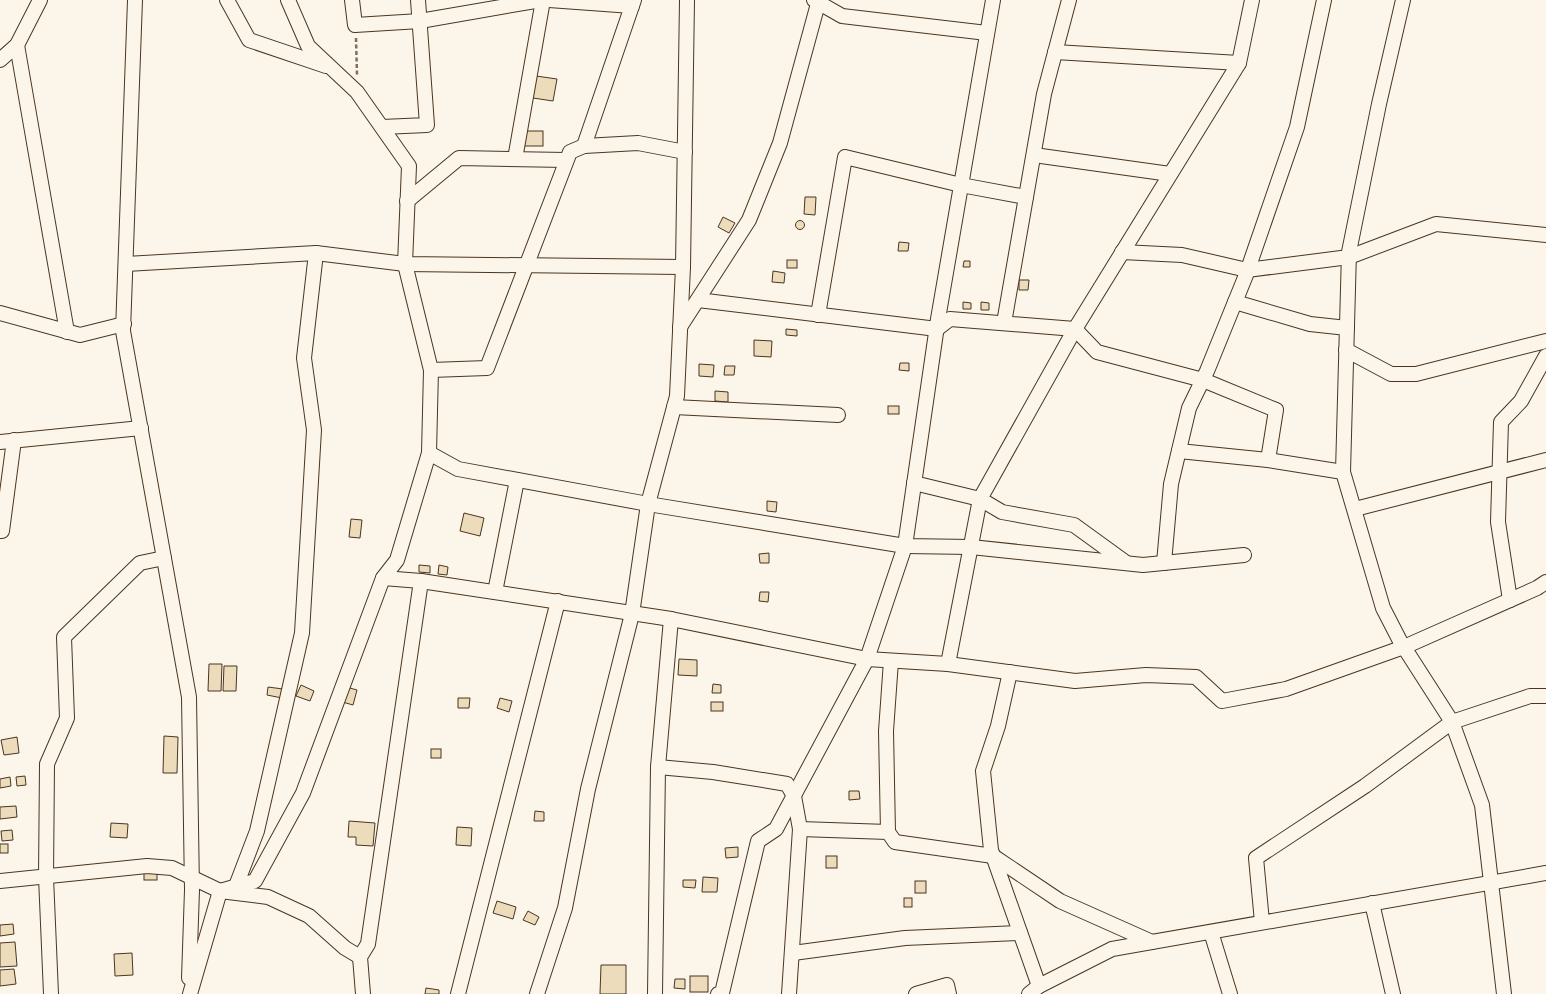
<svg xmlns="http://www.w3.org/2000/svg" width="1546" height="994" font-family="Montserrat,sans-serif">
	<rect width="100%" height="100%" fill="#fbf6e9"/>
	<g fill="#ecdcbc" stroke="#4a3520">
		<polygon points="536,76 557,79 553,101 533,98"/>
		<rect x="523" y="131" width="20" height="15"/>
		<polygon points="805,197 816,197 815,215 804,214"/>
		<polygon points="723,217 735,223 729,233 718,227"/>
		<circle cx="800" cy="225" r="4.5"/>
		<polygon points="899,242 909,243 908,251 898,251"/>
		<rect x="787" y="260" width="10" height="8"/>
		<polygon points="964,261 970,261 970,267 963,267"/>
		<polygon points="773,271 785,273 784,283 772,282"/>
		<polygon points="1019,280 1029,280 1028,290 1019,290"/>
		<polygon points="963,302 971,303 971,309 963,309"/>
		<polygon points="981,302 989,303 989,310 981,310"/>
		<polygon points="786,329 797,330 797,336 786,335"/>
		<polygon points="754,340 772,341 771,357 754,356"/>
		<polygon points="900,363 909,363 909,371 899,370"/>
		<polygon points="699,364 714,365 713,377 699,376"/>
		<polygon points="725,366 735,366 734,375 724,375"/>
		<polygon points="715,391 728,392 728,402 715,401"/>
		<rect x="888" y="406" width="11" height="8"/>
		<polygon points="767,501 777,502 776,512 767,511"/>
		<polygon points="464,513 484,518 480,536 460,531"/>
		<polygon points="351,519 362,520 360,538 349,537"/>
		<polygon points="769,553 769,563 760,563 759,554"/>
		<polygon points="419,565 430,566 430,573 419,572"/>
		<polygon points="439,565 448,567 447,575 438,574"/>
		<polygon points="760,592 769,592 768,602 759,601"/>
		<polygon points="679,659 697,660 697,676 678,675"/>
		<polygon points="209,664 222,664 221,691 208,691"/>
		<polygon points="224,666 237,666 236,691 223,691"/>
		<polygon points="713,684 721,685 721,693 712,693"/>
		<polygon points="301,685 314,691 310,701 296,696"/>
		<polygon points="343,686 357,690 353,705 339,701"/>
		<polygon points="268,687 283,689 282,698 267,695"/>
		<polygon points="458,698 470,698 469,708 458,708"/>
		<polygon points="500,698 512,701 509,712 497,708"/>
		<rect x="711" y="702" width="12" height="9"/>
		<polygon points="164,736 178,737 177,773 163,773"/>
		<polygon points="17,737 19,753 4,755 1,740"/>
		<rect x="431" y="749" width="10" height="9"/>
		<polygon points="25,776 26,785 17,786 16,777"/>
		<polygon points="10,777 11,786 0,788 0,779"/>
		<polygon points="849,791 859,791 860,799 849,800"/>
		<polygon points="16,806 17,817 0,819 0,807"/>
		<polygon points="535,811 544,812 544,821 534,821"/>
		<polygon points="349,821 375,823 373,846 356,845 356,837 348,837"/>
		<polygon points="111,823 128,824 127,838 110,837"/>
		<polygon points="457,827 472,828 471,846 456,845"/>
		<polygon points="12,830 13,840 2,841 1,831"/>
		<rect x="0" y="844" width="8" height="9"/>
		<polygon points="738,847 738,857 726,858 725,848"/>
		<rect x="826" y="856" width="11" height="12"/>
		<rect x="144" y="873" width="13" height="7"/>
		<polygon points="703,877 718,878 717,892 702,892"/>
		<polygon points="683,880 696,880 695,888 683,887"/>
		<rect x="915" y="881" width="11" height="12"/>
		<rect x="904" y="898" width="8" height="9"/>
		<polygon points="497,901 516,907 513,919 493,913"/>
		<polygon points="528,911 539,917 535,925 523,920"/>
		<polygon points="13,924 14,934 0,936 0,925"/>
		<polygon points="15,942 17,966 0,967 0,943"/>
		<polygon points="132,953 133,975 115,976 114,954"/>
		<polygon points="601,965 626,965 626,994 600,994"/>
		<polygon points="14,969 16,984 0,986 0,970"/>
		<rect x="690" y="976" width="18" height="16"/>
		<polygon points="675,979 685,979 685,989 674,988"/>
		<polygon points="426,988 439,990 439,994 425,994"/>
	</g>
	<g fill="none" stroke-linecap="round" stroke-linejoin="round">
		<g stroke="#4a3520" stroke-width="16">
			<g id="minor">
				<polyline points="135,0 123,331 189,697 192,890 189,978"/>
				<polyline points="227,0 249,40 326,66"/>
				<polyline points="352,0 355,25 420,21 541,0"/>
				<polyline points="549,0 632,6"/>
				<polyline points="814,0 842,16 987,33"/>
				<polyline points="1403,0 1379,104 1349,252 1343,472 1383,608 1400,641 1452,722 1482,805 1504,994"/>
				<polyline points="17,45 67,332"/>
				<polyline points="1055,52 1239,63"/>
				<polyline points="0,60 17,45 40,0"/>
				<polyline points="382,127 427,125 418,0"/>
				<polyline points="584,146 638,143 685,152"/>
				<polyline points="1034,155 1170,174"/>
				<polyline points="515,159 543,0"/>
				<polyline points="407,201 459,158 566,160"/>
				<polyline points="1122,252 1182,255 1247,270 1349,257 1436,224 1546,235"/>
				<polyline points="126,264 316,253 405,264 683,267"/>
				<polyline points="698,300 937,329 950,319 1075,329 1097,352 1203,380 1276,410 1268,460"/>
				<polyline points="1235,302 1310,324 1347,328"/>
				<polyline points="0,313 80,335 124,324"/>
				<polyline points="818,315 845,157 961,185 1026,197"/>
				<polyline points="1004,323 1044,94 1069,0"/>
				<polyline points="680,327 749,220 780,143 819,0"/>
				<polyline points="1346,350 1391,374 1416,374 1546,341"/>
				<polyline points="431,370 487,368 570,152 584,146 634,0"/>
				<polyline points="674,407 838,415"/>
				<polyline points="0,442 141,428"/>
				<polyline points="1179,451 1268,460 1343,472"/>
				<polyline points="429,453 458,469 648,504 905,546 971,547 1143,565 1244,555"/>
				<polyline points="914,483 980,499 1002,512 1074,525 1125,562"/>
				<polyline points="1355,509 1546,460"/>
				<polyline points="0,531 2,531 14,440"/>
				<polyline points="1164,563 1171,484 1189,408 1207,371 1246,275 1297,127 1324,0"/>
				<polyline points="383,578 421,581 671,619 867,659 948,664 1075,681 1146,675 1196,677 1222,701 1286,689 1404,647 1537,588 1546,582"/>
				<polyline points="495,592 517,480"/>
				<polyline points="1510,600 1498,522 1501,422 1521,401 1546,356"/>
				<polyline points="948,664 980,499 1075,329 1239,63 1252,0"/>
				<polyline points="1010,672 998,726 983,771 991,850 1039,986"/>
				<polyline points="658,767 713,772 787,784 794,796 800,829 888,832 895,842 993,856 1060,901 1152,942"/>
				<polyline points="888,832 886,731 891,661"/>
				<polyline points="0,881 147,866 172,868 220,891 268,897 309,916 345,948 360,957"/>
				<polyline points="236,886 257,831 302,633 314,430 304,358 316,253"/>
				<polyline points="1372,903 1393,994"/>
				<polyline points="1262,922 1256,858 1365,786 1452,722 1530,696 1546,696"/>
				<polyline points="1211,932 1230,994"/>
				<polyline points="793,953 905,938 1020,933"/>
				<polyline points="51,994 46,877 47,764 67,718 64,637 140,563 164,558"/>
				<polyline points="190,994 220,891 255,881 303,793 383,578 397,560 429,453 431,370 405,264 409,166 357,92 308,46 288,0"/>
				<polyline points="363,994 360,957 368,944 421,581"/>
				<polyline points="458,994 558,601"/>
				<polyline points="537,994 565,908 588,789 632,614 648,504 677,396 683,267 687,0"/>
				<polyline points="655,994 658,767 671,619"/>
				<polyline points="718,994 722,993 758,841 776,829 867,659 905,546 938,319 993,0"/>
				<polyline points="789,994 800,829"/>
				<polyline points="916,994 947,985 949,994"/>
				<polyline points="1029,994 1039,986 1112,949 1546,873"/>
			</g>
		</g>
		<polyline stroke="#7f6f5c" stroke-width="2.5" stroke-dasharray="4 2.5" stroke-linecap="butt" points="356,38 357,75"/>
		<use href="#minor" stroke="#fbf6e9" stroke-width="14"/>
	</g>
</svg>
